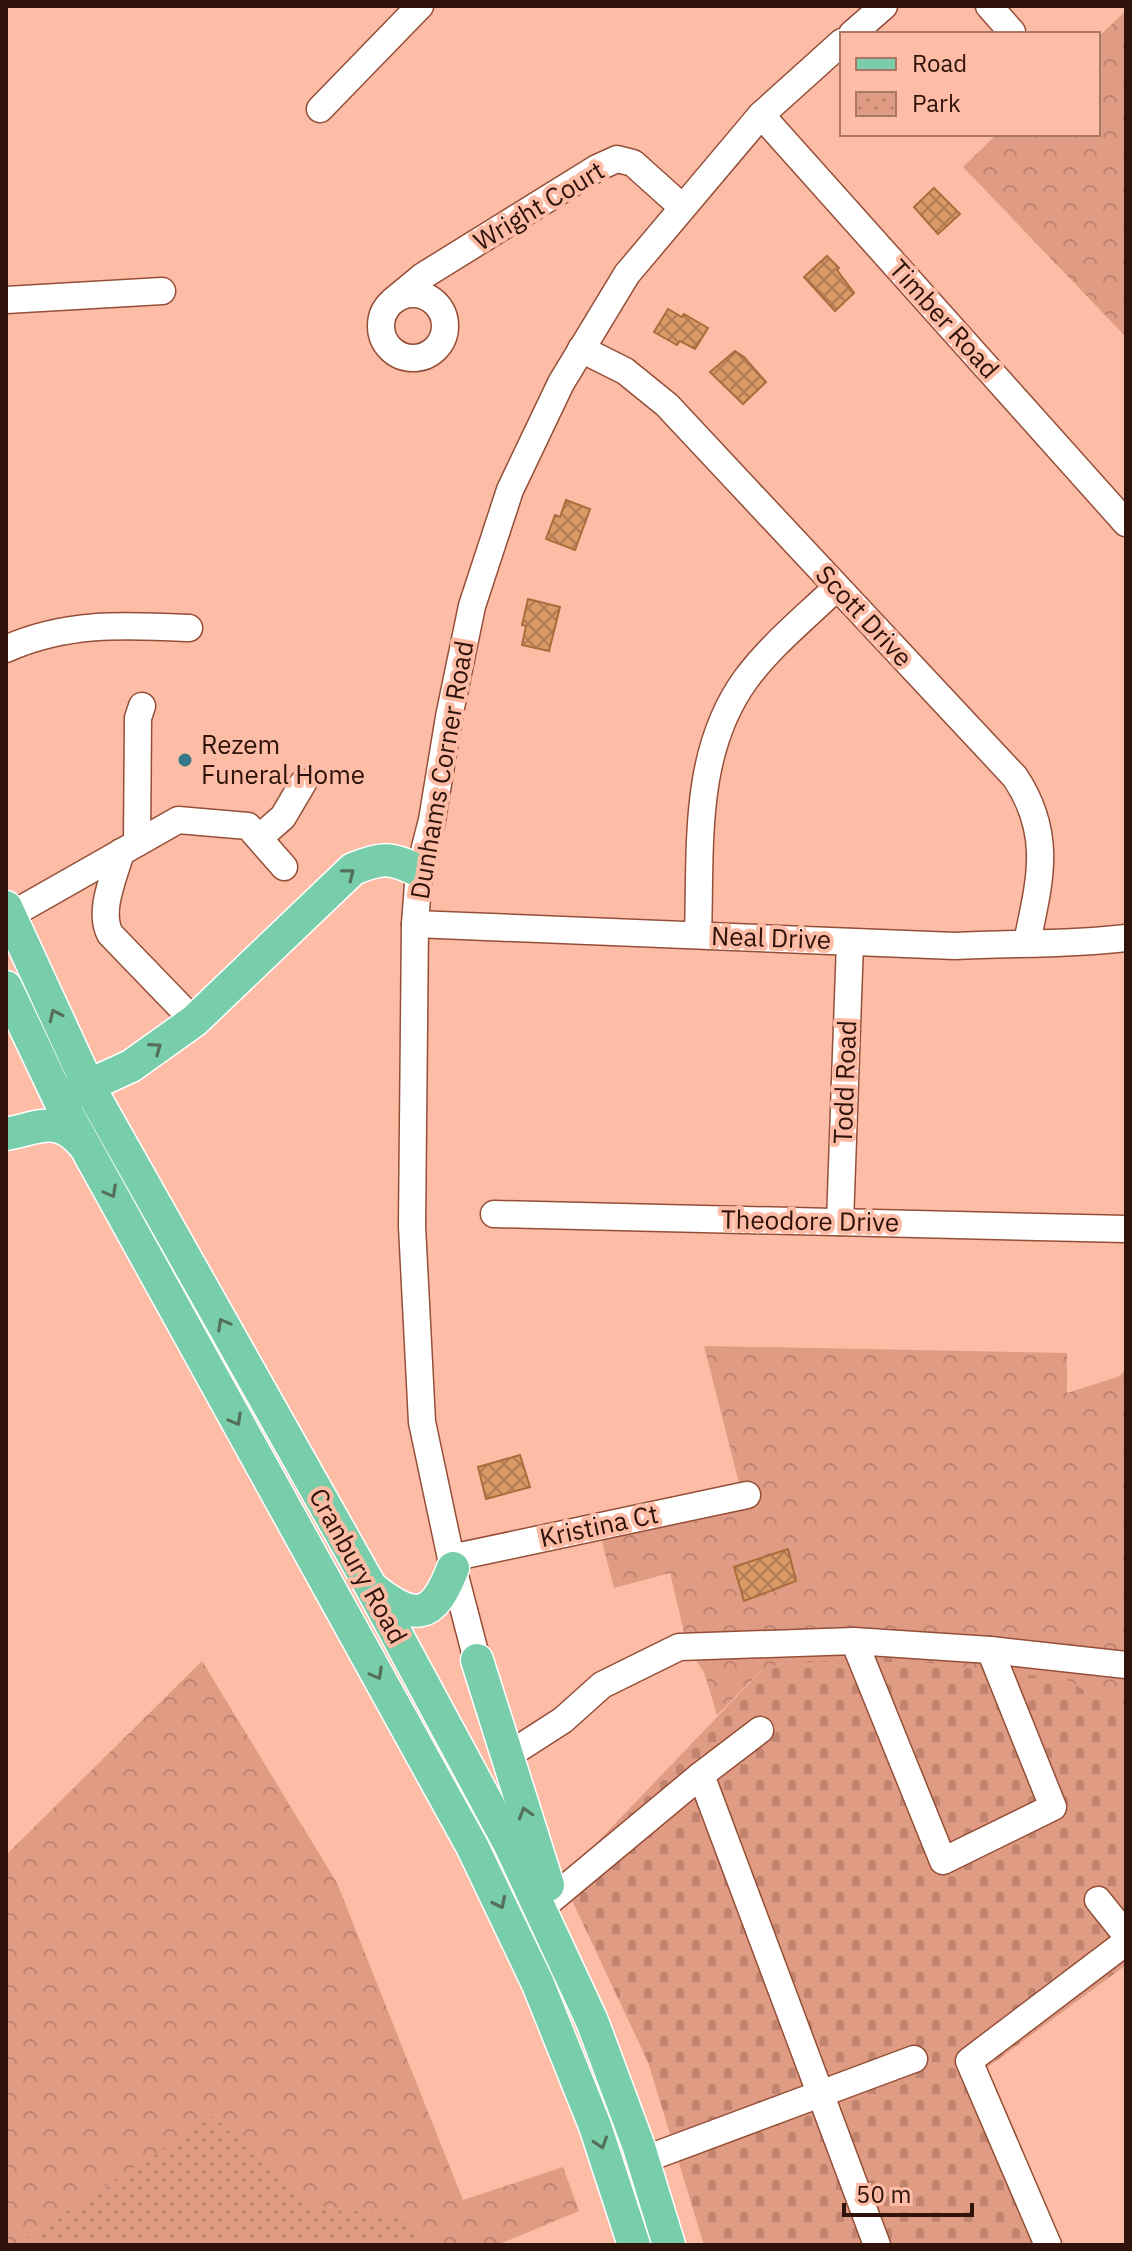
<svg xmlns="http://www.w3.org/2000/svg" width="1132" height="2251" font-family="'IBM Plex Sans',sans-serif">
	<defs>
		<pattern id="forest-crowns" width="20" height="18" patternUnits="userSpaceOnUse" patternTransform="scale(2)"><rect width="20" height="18" fill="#df9b84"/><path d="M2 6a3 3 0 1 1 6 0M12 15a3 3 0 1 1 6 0" fill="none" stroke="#c08471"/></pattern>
		<pattern id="cemetery-stones" width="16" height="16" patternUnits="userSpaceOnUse" patternTransform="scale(2)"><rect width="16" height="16" fill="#df9b84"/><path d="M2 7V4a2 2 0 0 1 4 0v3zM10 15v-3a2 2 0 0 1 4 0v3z" fill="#c08471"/></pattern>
		<pattern id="park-dots" width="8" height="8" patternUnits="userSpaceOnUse" patternTransform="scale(2)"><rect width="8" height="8" fill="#df9b84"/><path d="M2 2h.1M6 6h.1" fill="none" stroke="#c08471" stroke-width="1.8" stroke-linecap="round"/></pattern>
		<pattern id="building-cross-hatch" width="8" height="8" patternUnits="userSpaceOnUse" patternTransform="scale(2)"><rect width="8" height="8" fill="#d99a68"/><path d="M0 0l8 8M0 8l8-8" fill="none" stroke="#b07c54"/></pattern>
	</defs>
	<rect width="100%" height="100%" fill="#fcbca6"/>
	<g fill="url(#forest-crowns)">
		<polygon points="1126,11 1126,337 963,167 997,134 1098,134 1098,37"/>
		<polygon points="704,1346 1067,1353 1067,1393 1120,1376 1126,1368 1126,1712 1064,1679 766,1666 717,1715 704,1672 688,1649 670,1573 614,1588 599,1530 741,1491"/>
		<polygon points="202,1661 337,1883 463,2200 563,2167 579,2211 497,2245 424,2245 407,2217 310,2205 213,2117 15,2245 6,2245 6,1855"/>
	</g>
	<polygon fill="url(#cemetery-stones)" points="879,1657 1064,1679 1126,1712 1126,1965 965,2084 1035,2245 704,2245 648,2062 562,1879 766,1666"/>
	<polygon fill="url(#park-dots)" points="213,2116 310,2205 407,2217 424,2245 15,2245"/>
	<g fill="url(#building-cross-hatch)" stroke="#a96d3b" stroke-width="2">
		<polygon points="934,188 960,214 938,234 914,207"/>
		<polygon points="827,256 839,268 837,270 854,293 835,311 804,277"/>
		<polygon points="668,309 682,317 684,314 708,328 695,349 680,341 677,345 654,332"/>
		<polygon points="735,351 744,357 766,382 743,404 710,372"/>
		<polygon points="566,500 590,509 575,550 546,539 555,515 560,517"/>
		<polygon points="528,599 560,607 549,651 522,645 526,626 522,625"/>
		<polygon points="520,1455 530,1487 486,1499 478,1467"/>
		<polygon points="788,1549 796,1581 744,1601 734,1567"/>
	</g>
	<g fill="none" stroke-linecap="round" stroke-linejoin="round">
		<g stroke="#954f37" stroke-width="29">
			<g id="minor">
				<polyline points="989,6 1012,32"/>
				<polyline points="852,34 884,6"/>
				<polyline points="320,109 420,6"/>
				<polyline points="761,115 1126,523"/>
				<circle cx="413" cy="326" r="32"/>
				<polyline points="6,300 162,291"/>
				<polyline points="394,300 423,276 597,168 617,159 633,163 682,207"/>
				<path d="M581 349 625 371 667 405 1015 777C1053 834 1040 880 1027 942"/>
				<path d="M6 649C66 622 124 625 189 628"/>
				<polyline points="259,838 283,817 303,783"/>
				<polyline points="137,843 138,718 142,706"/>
				<path d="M121 852C114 877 98 911 110 934L194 1021"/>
				<polyline points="9,916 178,820 248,826 284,867"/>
				<path d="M415 924 955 946C1012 943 1069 945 1126 938"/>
				<path d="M698 935C701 848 692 753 746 679 771 645 806 617 837 587"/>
				<polyline points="494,1214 1126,1229"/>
				<polyline points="840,1222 850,942"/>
				<polyline points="451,1558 747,1495"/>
				<polyline points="990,1650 1126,1665"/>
				<polyline points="477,1660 453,1568 422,1422 412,1226 415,924 419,871 432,820 449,717 472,606 510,490 561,383 627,274 761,115 842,42"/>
				<polyline points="507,1756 563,1720 602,1685 679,1647 854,1641 943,1861 1053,1807 990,1650 854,1641"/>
				<polyline points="701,1775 760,1730"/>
				<polyline points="552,1899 701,1775 877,2245"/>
				<polyline points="1098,1900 1126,1935"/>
				<polyline points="643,2160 914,2059"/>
				<polyline points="1048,2245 969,2061 1126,1942"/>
			</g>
		</g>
		<g stroke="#fff" stroke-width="35">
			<g id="major">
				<polyline points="6,907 88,1085 371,1587 510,1845 592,2021 639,2147 669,2245"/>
				<polyline points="6,987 59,1099 472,1846 538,1984 595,2126 634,2245"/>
				<path d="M70 1094 131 1066 194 1021 353 869C382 857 391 857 419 871"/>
				<path d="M6 1134C38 1128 58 1114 83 1144"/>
				<path d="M372 1588C415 1622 433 1620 453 1568"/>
				<polyline points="477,1660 548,1885"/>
			</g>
		</g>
		<use href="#minor" stroke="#fff" stroke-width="26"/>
		<use href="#major" stroke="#78ceaa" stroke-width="32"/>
	</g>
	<defs><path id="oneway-chevron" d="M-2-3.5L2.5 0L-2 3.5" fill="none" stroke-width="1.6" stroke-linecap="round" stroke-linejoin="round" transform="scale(2)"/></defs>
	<g stroke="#54705a">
		<use href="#oneway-chevron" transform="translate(349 874) rotate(-38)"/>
		<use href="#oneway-chevron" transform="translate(55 1015) rotate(-115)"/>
		<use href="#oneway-chevron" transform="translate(156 1048) rotate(-36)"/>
		<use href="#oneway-chevron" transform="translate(111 1192) rotate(61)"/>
		<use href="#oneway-chevron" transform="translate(223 1324) rotate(-119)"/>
		<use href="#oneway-chevron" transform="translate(236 1420) rotate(61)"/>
		<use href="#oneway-chevron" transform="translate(377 1674) rotate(61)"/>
		<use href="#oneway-chevron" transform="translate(525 1813) rotate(-107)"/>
		<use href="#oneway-chevron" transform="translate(500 1903) rotate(64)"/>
		<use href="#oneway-chevron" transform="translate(601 2143) rotate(72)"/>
	</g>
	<circle fill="#36778a" stroke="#fcbca6" stroke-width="3" cx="185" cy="760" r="8"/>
	<g text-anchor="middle" stroke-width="8" stroke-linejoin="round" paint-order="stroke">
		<g font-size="26" fill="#2f1209" stroke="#fcbca6">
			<text transform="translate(539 206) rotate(-31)" y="9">Wright Court</text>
			<text transform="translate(944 319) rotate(48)" y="9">Timber Road</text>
			<text transform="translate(864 616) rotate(47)" y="9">Scott Drive</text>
			<text transform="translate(442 770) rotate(-80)" y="9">Dunhams Corner Road</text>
			<text transform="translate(771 938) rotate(2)" y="9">Neal Drive</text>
			<text transform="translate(845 1082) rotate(-88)" y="9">Todd Road</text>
			<text transform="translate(810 1221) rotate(1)" y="9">Theodore Drive</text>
			<text transform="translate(599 1526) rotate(-12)" y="9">Kristina Ct</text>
			<text transform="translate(358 1566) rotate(61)" y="9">Cranbury Road</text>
		</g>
		<g font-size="26" fill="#2f1209" stroke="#fcbca6" text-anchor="start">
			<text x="201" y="754">Rezem<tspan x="201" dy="30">Funeral Home</tspan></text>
		</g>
	</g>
	<rect width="1132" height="2251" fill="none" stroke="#2f1209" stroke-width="16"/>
	<rect x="840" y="32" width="260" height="104" fill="#fcbca6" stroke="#aa7867" stroke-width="2"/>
	<rect x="856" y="58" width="40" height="12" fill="#78ceaa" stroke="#aa7867" stroke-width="2"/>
	<text x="912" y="72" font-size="24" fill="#2f1209">Road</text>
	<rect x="856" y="92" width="40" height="24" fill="url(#park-dots)" stroke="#aa7867" stroke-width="2"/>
	<text x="912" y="112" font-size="24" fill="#2f1209">Park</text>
	<path d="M844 2203v12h128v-12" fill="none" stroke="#2f1209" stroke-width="4"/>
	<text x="856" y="2203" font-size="24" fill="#2f1209" stroke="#fcbca6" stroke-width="6" paint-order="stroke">50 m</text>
</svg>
